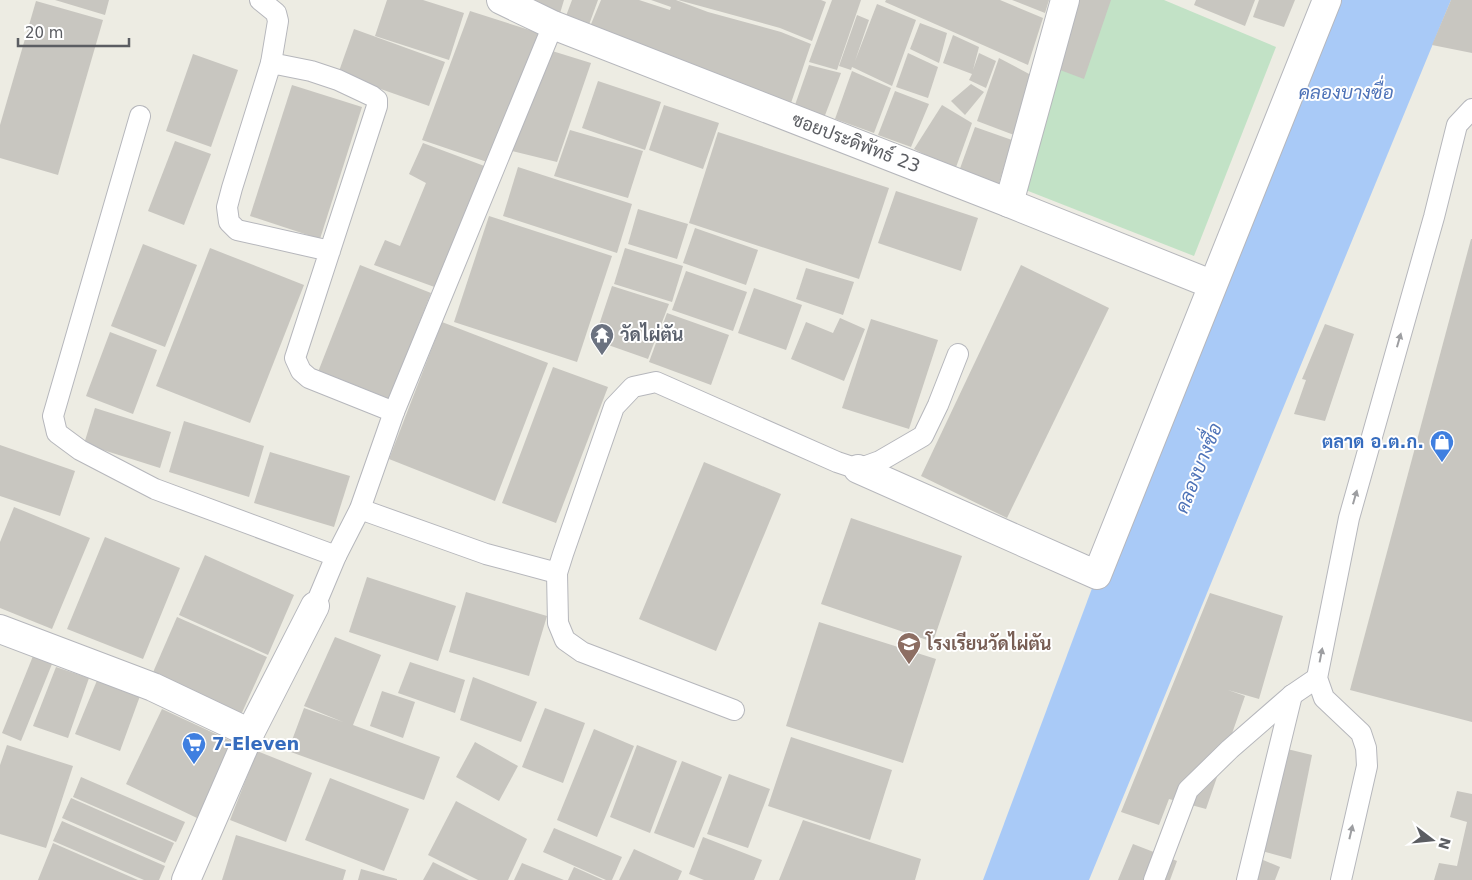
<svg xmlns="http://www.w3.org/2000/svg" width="1472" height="880" font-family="'DejaVu Sans',Sarabun,sans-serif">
	<rect width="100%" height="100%" fill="#edece3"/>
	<polygon fill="#c2e2c6" points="1070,0 1164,0 1276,47 1194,256 1018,187"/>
	<polygon fill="#a9caf7" points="1342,0 1451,0 1089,880 983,880 1097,575 1326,32"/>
	<g fill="#c8c6c0">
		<polygon points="55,0 109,0 105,15"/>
		<polygon points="387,0 423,0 464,13 449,60 375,36"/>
		<polygon points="520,0 564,0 558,20"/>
		<polygon points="572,0 598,0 586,33 563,24"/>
		<polygon points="601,0 639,0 670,10 671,7 651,0 676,0 708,12 781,32 811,44 791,103 651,55 654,49 623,38 589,29"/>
		<polygon points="678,0 821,0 826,2 812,41 780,28"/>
		<polygon points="832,0 861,0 837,70 809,62"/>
		<polygon points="886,0 1000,0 1043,18 1028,65 885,2"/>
		<polygon points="1012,0 1049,0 1045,13"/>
		<polygon points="1075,0 1111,0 1084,79 1052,67"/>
		<polygon points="1196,0 1255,0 1245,26 1194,5"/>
		<polygon points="1259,0 1295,0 1284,27 1253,17"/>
		<polygon points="1451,0 1472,0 1472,53 1432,45"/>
		<polygon points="36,1 103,20 58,175 0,158 0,125"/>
		<polygon points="877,4 916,20 892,86 852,67 851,70 839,66 857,15 869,20 855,61"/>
		<polygon points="470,11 542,34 490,163 422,140"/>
		<polygon points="920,23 947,33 939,63 910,49"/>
		<polygon points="354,29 445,62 429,106 338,74"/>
		<polygon points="953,35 979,47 973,70 979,53 996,61 986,88 969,80 972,74 943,63"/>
		<polygon points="549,50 591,63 557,162 512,151"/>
		<polygon points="908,53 938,67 928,98 896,87"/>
		<polygon points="193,54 238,70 211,147 166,131"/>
		<polygon points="999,58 1031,75 1014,135 977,121"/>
		<polygon points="809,65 841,73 824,118 795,105"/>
		<polygon points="852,71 891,88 874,133 835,119"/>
		<polygon points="598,81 661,102 645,150 582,128"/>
		<polygon points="971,84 984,92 965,115 951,101"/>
		<polygon points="292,85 362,107 320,239 250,216"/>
		<polygon points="895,91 929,104 911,147 878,135"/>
		<polygon points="664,105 719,123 703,169 649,150"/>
		<polygon points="942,105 972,123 955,170 914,149"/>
		<polygon points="975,127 1012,140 996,193 958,174"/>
		<polygon points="570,130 643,151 628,198 554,176"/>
		<polygon points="718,132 889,188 859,279 689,223"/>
		<polygon points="175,141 211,154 184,225 148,211"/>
		<polygon points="423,143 487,167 440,289 374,265 385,240 400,246 426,183 409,174"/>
		<polygon points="518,167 632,204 617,253 503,216"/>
		<polygon points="896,191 978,218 961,271 878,243"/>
		<polygon points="638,209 688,224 677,259 628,244"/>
		<polygon points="489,216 612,256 577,362 454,322"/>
		<polygon points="695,228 758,250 746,285 683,263"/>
		<polygon points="1471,239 1472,239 1472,722 1350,690"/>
		<polygon points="143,244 197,265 165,347 111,326"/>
		<polygon points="210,248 304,285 250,423 156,386"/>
		<polygon points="625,248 683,266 672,302 614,284"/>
		<polygon points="360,265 431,293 389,400 318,372"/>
		<polygon points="1021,265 1109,308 1007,518 921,476"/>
		<polygon points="806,268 854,282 843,315 796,299"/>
		<polygon points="686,271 747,292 733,331 672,310"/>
		<polygon points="612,286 669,304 648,359 594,340"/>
		<polygon points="754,288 802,305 786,350 738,333"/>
		<polygon points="667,313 729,335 711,385 649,362"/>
		<polygon points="840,318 865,329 844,381 791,359 806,322 833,333"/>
		<polygon points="871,319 938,340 909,429 842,408"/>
		<polygon points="442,322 548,363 495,501 389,459"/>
		<polygon points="1325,324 1354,334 1325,421 1294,414 1306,380 1302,379"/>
		<polygon points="110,332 157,350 133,414 86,396"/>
		<polygon points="553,367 608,387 556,523 502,503"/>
		<polygon points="95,408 171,432 160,468 84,444"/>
		<polygon points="184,421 264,446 249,497 169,472"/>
		<polygon points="0,445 75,471 60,516 0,496"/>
		<polygon points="270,452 350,476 334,527 254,503"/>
		<polygon points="704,462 781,494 716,651 639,619"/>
		<polygon points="14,507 90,538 52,629 0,608 0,542"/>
		<polygon points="851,518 962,556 933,642 821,604"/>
		<polygon points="105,537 180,568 143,659 67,629"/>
		<polygon points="205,555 294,595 268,655 179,615"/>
		<polygon points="367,577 456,606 438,661 349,632"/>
		<polygon points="466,592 547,616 529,676 449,652"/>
		<polygon points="1210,593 1283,616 1259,699 1228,690 1245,696 1206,809 1169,799 1159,825 1121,812"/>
		<polygon points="177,617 267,657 240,717 151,677"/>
		<polygon points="819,622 936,659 903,763 786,726"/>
		<polygon points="335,637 381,655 353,725 440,757 424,800 288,751 304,708 343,722 304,706"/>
		<polygon points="33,656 52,664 21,741 2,733"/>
		<polygon points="410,662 465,680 455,713 398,693"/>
		<polygon points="56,667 89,678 68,738 33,726"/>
		<polygon points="473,677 537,702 521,742 460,720"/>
		<polygon points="98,678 140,696 120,751 75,734"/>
		<polygon points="382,691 415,702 403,738 370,726"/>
		<polygon points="545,708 585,723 563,783 522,767"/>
		<polygon points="162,709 233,742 197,818 126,784"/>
		<polygon points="594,729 634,746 597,837 557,820"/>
		<polygon points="791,737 892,770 870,840 768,806"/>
		<polygon points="475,742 518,766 499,801 456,777"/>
		<polygon points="7,745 73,766 46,848 0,834 0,765"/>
		<polygon points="637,745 677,761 650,833 610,817"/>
		<polygon points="1283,748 1312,755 1291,859 1258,850"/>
		<polygon points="257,751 312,773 286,842 230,820"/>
		<polygon points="682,761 722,777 694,848 654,833"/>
		<polygon points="729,774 770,789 748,848 707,834"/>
		<polygon points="81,777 185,822 176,842 73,797"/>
		<polygon points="330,778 409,809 384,871 305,840"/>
		<polygon points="1457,791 1472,794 1472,880 1434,880 1439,863 1457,866 1467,822 1450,817"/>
		<polygon points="71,798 174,843 165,863 62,818"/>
		<polygon points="456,801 527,839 508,880 478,880 428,855"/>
		<polygon points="803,820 921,859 915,880 779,880"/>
		<polygon points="62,821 165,866 159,880 144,880 53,841"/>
		<polygon points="554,828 622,857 612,880 606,880 543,852"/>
		<polygon points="236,835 346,870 343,880 222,880"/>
		<polygon points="703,837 762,860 754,880 704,880 689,874"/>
		<polygon points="53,843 138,880 38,880"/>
		<polygon points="1133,844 1177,861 1170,880 1118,880"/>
		<polygon points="634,849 682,871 678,880 619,880"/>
		<polygon points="1256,857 1280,867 1275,880 1245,880"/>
		<polygon points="433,862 469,880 423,880"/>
		<polygon points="522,863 564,880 514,880"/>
		<polygon points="574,867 603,880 568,880"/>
		<polygon points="361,869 397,879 397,880 358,880"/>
	</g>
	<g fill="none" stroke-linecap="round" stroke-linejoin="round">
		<g stroke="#b6b7bc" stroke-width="22">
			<g id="lane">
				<polyline points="260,0 276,13 278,21 271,63"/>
				<polyline points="140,116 53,416 57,433 80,450 155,489 336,556"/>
				<polyline points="330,251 237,230 229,222 227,207 232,188 271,63 311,71 338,80 372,96 377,100 377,106 295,358 301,371 309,378 394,412"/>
				<polyline points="360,509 486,554 557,573 563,554 614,407 633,387 656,382 837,462 858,469 880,461 923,436 938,405 958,354"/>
				<polyline points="557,573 558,623 565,640 582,652 734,710"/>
				<polyline points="315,606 336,556 360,509 394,412 553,25"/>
				<polyline points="1154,880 1188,790 1230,749 1292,695 1317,678"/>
				<polyline points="1247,880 1292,695"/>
				<polyline points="1341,880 1367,766 1366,748 1361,733 1324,698 1317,678 1349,518 1434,217 1457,125 1472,109"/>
			</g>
		</g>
		<g stroke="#b6b7bc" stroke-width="30">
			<g id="street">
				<polyline points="501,0 553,25 1009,203 1211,284"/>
				<polyline points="1009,203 1065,0"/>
				<polyline points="858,469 1097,575 1327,0"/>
				<polyline points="0,629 153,687 250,733"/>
				<polyline points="186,880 250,733 315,606"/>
			</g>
		</g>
		<use href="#lane" stroke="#fff" stroke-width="20"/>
		<use href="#street" stroke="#fff" stroke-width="28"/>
	</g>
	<defs><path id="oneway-solid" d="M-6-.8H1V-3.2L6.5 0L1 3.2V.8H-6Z" transform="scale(1.25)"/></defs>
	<g fill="#9d9ea1">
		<use href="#oneway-solid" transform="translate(1399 340) rotate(-74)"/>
		<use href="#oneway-solid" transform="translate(1355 497) rotate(-74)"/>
		<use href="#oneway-solid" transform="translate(1321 655) rotate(-79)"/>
		<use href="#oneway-solid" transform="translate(1351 832) rotate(-77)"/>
	</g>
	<defs>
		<g id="temple-pin" transform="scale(1.25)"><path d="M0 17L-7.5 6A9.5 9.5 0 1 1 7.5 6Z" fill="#6b7280" stroke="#fff"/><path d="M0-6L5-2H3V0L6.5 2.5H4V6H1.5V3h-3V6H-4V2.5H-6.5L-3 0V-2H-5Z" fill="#fff"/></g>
		<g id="shop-pin" transform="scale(1.25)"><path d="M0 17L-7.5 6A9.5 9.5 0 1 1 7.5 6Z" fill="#3f7fe0" stroke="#fff"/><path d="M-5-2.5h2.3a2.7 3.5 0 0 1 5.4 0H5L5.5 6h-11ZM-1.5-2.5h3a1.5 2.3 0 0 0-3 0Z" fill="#fff"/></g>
		<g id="school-pin" transform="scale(1.25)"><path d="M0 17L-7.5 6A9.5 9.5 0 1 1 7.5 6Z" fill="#8d6e63" stroke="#fff"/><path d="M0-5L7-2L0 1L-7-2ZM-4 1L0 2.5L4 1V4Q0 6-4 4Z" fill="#fff"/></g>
		<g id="supermarket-pin" transform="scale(1.25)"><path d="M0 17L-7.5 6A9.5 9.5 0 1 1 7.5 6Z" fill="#3f7fe0" stroke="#fff"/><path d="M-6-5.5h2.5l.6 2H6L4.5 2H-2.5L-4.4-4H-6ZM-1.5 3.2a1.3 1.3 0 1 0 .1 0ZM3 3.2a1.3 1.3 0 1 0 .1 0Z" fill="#fff"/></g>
	</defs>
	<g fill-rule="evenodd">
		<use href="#temple-pin" x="602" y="335"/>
		<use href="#shop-pin" x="1442" y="442"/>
		<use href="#school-pin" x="909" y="644"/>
		<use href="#supermarket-pin" x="194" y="744"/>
	</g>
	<g text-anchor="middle" stroke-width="4" stroke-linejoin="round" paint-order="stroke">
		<g font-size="18" fill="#5b5d62" stroke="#fff">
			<text transform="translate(856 143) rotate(21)" y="6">ซอยประดิพัทธ์ 23</text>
		</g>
		<g font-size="18" font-weight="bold" fill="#5b616d" stroke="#fff" text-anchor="start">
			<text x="620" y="341">วัดไผ่ตัน</text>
		</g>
		<g font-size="18" font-weight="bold" fill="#366cbe" stroke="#fff" text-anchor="end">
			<text x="1424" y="448">ตลาด อ.ต.ก.</text>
			<text x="212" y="750" text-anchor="start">7-Eleven</text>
		</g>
		<g font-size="18" font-weight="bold" fill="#785e54" stroke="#fff" text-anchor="start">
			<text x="926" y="650">โรงเรียนวัดไผ่ตัน</text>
		</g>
		<g font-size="19" font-style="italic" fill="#4e73b8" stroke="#fff">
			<text x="1346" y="99">คลองบางซื่อ</text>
			<text transform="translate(1198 468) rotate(-68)" y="7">คลองบางซื่อ</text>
		</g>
	</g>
	<g transform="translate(1432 840) rotate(106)" stroke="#ffffff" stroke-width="4" paint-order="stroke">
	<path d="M0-4L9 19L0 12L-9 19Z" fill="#5b5d62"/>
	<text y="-8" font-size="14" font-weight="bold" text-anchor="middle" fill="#5b5d62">N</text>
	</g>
	<path d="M18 38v8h111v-8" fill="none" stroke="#5b5d62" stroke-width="2.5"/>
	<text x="25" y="38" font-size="15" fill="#5b5d62" stroke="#ffffff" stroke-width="4" paint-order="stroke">20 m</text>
</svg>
